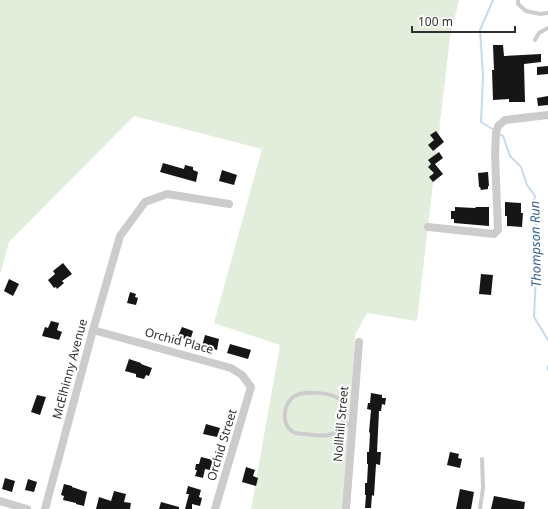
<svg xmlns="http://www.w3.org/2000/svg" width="548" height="509" font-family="'Noto Sans',sans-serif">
	<rect width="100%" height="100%" fill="#fff"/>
	<polygon fill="#e3eddc" points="0,0 459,0 450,37 417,321 367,313 355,335 344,509 251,509 280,345 214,323 262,149 134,116 9,242 0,275"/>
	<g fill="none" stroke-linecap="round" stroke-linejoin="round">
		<g stroke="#c7daed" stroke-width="2">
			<polyline points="493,0 480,30 483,75 481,122 494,130"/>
			<polyline points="499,134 503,136 510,156 521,167 527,185 535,196 532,212 537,227 537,256 534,317 548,340"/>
			<polyline points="548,366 548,370"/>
		</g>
	</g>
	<g fill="#161616">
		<polygon points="493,45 503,45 504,56 541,54 541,62 524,64 525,102 509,102 509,99 493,100 492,70 494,70"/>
		<polygon points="548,66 548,74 537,75 537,67"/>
		<polygon points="548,96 548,105 538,106 537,98"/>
		<polygon points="436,131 444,142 433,151 428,145 434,140 430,135"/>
		<polygon points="439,152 443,158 435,164 443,174 433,182 429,177 434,173 428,167 431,164 428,160"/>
		<polygon points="163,163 184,169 185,165 193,167 193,170 198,172 196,182 160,172"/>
		<polygon points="222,170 237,175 234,185 219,181"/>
		<polygon points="488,172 489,186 488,186 488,189 481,190 480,187 479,187 478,173"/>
		<polygon points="505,202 521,203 521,213 523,213 522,227 507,226 507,216 505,216"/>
		<polygon points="455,207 475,208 476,207 489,207 489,226 454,223 454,219 451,219 451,211 455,211"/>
		<polygon points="63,263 72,274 62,281 64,283 57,289 56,287 54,288 48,280 55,274 53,271"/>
		<polygon points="481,274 493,275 491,295 479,294"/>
		<polygon points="9,279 19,284 13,296 4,291"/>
		<polygon points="130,292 136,294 135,297 138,298 136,305 127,303"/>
		<polygon points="51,321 59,323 57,330 62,332 59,340 42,336 45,327 48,328"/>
		<polygon points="182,327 193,331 190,341 178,336"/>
		<polygon points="205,335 219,339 217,350 202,346"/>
		<polygon points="230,344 251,350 248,359 227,353"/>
		<polygon points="129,359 141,363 141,364 152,368 149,376 146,375 144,379 136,377 136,374 125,371"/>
		<polygon points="371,393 382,395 382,398 386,398 385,405 382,404 381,411 379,411 377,452 381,452 380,465 376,464 374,496 372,495 371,508 365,508 366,495 365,495 365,483 367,483 368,464 367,464 367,452 369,452 370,433 369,432 371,410 367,409 368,403 370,403"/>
		<polygon points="37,395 46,397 40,415 31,412"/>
		<polygon points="206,424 220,428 217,437 203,434"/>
		<polygon points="450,452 459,454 458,458 462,459 460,468 447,465"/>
		<polygon points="201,457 213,460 210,470 205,469 203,478 195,476 197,470 195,470 196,464 199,464"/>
		<polygon points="246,467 255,470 253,476 258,478 256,486 242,482"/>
		<polygon points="5,478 15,481 12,492 2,489"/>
		<polygon points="28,479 37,482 34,492 25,490"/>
		<polygon points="64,484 72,486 72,487 87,492 84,506 76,504 76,503 63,500 64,496 61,495"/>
		<polygon points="188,486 201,490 199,497 202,498 200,506 192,504 192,509 185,509 189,494 186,494"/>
		<polygon points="460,489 474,492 471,509 456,509"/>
		<polygon points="114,491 126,494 124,502 131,503 130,509 96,509 99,497 111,501"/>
		<polygon points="494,496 525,502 524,509 491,509"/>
		<polygon points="161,502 179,507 179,509 159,509"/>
	</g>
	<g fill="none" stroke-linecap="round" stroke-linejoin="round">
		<g stroke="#ccc" stroke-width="4">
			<polyline points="518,0 518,4 526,11 540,14 548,13"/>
			<polyline points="535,40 539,33 548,28"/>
			<path d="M343 424C343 416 345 406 340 400 333 392 302 390 293 397 283 406 281 424 293 432 297 434 301 434 305 434 319 436 335 439 343 424L352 425"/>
			<polyline points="480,509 483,488 482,459"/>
		</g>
		<g stroke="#ccc" stroke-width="8">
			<polyline points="428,227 494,234 498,230 495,155 496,133 498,126 505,120 548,115"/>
			<polyline points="93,330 231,368 242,375 251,387 215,509"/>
			<polyline points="0,501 27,509"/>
			<polyline points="45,509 93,330 120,236 145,202 167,194 229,204"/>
			<polyline points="346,509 359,342"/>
		</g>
	</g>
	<g text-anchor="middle" stroke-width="4" stroke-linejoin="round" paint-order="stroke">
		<g font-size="12" fill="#2f2f2f" stroke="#fff">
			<text transform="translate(179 341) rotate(15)" y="4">Orchid Place</text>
			<text transform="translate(70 369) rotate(-75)" y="4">McElhinny Avenue</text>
			<text transform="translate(341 424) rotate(-85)" y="4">Nollhill Street</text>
			<text transform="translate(222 445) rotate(-73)" y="4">Orchid Street</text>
		</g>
		<g font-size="13" font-style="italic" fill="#386695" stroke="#fff">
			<text transform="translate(535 244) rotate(-91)" y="5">Thompson Run</text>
		</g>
	</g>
	<path d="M412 26v6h103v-6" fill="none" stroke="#2f2f2f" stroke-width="2"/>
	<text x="418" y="26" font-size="12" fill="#2f2f2f" stroke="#ffffff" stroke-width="3" paint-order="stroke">100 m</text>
</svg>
